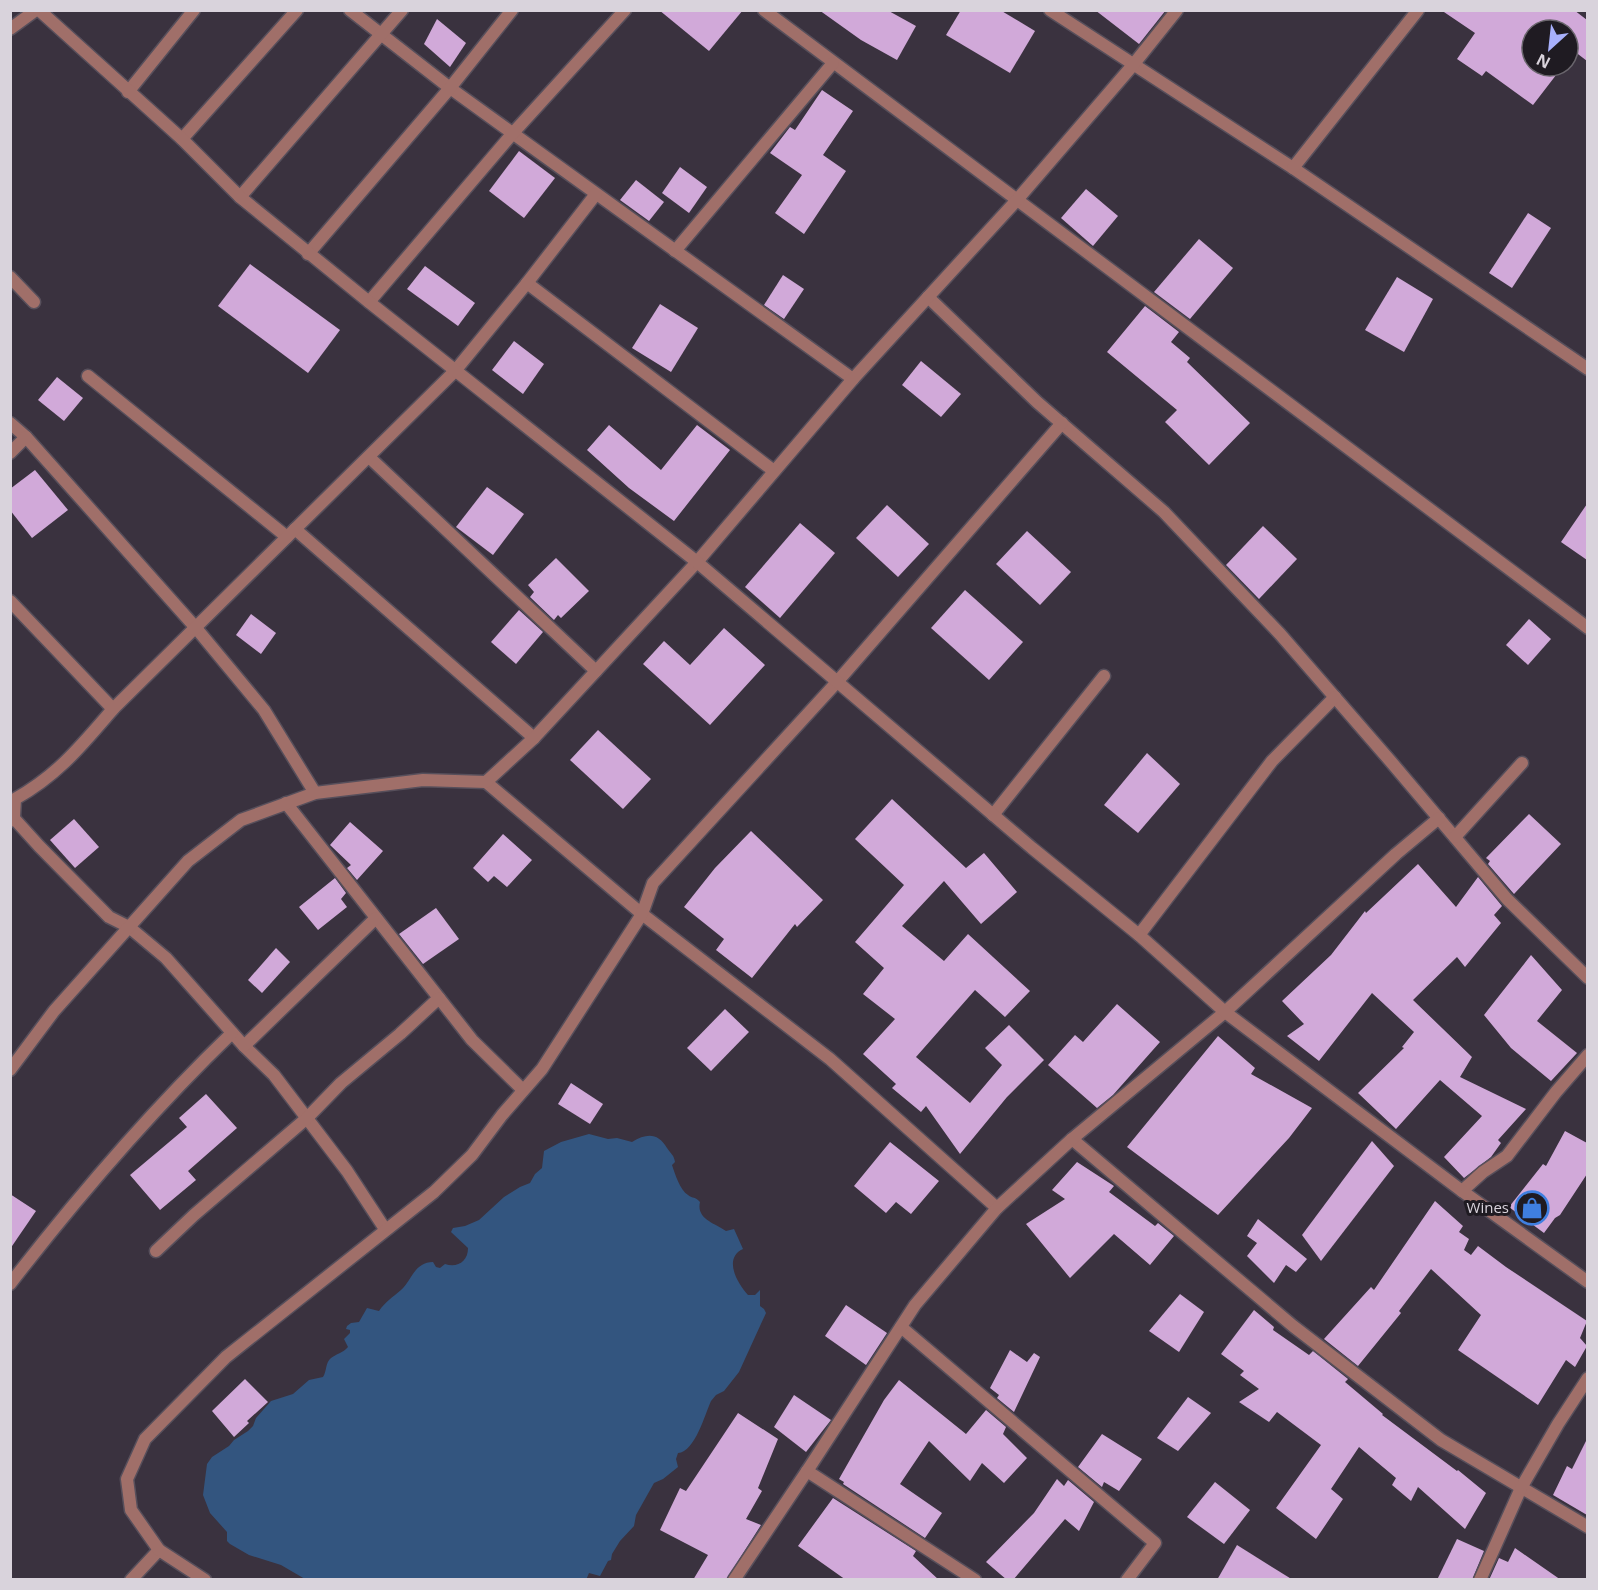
<svg xmlns="http://www.w3.org/2000/svg" width="1598" height="1590" font-family="'Open Sans',sans-serif">
	<rect width="100%" height="100%" fill="#3a323f"/>
	<path fill="#33557f" d="M589 1134 608 1139 617 1138 632 1142C647 1133 658 1133 667 1148 671 1154 674 1155 675 1162L672 1165C675 1174 680 1190 688 1195 693 1199 695 1196 700 1202 696 1219 715 1223 726 1231L734 1229 743 1249C723 1258 737 1283 748 1295H755L760 1290V1306L764 1309 766 1313 739 1372 724 1391 716 1395 711 1401C705 1414 695 1452 678 1453L676 1459 678 1467 663 1479 654 1483 636 1515 634 1526 620 1541 612 1554 611 1560 608 1561 600 1576 589 1573 586 1580 305 1579 281 1565 249 1555 230 1544 227 1541V1532L210 1513 203 1495 207 1464 212 1457 229 1446 234 1440 248 1431 253 1426 256 1418 271 1401 293 1394 309 1380 323 1377C327 1371 325 1363 331 1358 336 1354 343 1353 348 1347L344 1339 350 1333V1330L346 1329 347 1326 351 1323 359 1322 367 1308 379 1311C385 1302 393 1297 401 1290 411 1282 414 1262 433 1262L436 1267 440 1268 445 1264C457 1268 468 1262 468 1248L451 1232 453 1228 465 1226 479 1220 504 1197 520 1187 530 1183 535 1174 542 1168 544 1151 561 1142Z"/>
	<g fill="#d1a9d9">
		<polygon points="659,10 743,10 709,51"/>
		<polygon points="819,10 887,10 916,26 897,60 861,40"/>
		<polygon points="961,10 1000,10 1035,31 1010,73 946,35"/>
		<polygon points="1095,10 1166,10 1139,44"/>
		<polygon points="1441,10 1574,10 1587,20 1587,61 1574,51 1568,59 1568,30 1532,30 1532,66 1563,66 1533,105 1486,71 1482,76 1457,59 1475,33"/>
		<polygon points="437,19 466,43 450,67 424,44"/>
		<polygon points="822,90 853,111 823,155 846,171 804,234 775,213 802,175 770,153 790,127 795,130"/>
		<polygon points="519,151 555,178 524,218 489,191"/>
		<polygon points="680,167 707,187 689,213 662,193"/>
		<polygon points="636,180 664,202 649,221 620,200"/>
		<polygon points="1086,189 1118,216 1093,246 1061,218"/>
		<polygon points="1528,213 1551,228 1512,288 1489,273"/>
		<polygon points="1199,239 1233,268 1190,319 1154,292"/>
		<polygon points="250,264 340,330 308,373 218,306"/>
		<polygon points="425,266 475,303 458,326 407,289"/>
		<polygon points="783,275 804,289 784,319 764,305"/>
		<polygon points="1397,277 1433,299 1404,352 1365,330"/>
		<polygon points="660,304 698,328 671,372 632,348"/>
		<polygon points="1145,306 1179,332 1171,342 1190,358 1187,362 1250,423 1209,465 1165,422 1177,410 1107,352"/>
		<polygon points="514,341 544,364 523,394 492,370"/>
		<polygon points="921,361 961,394 941,417 902,385"/>
		<polygon points="57,377 83,398 64,421 38,400"/>
		<polygon points="609,425 661,470 697,425 730,450 674,521 629,488 587,450"/>
		<polygon points="35,470 68,510 32,538 10,510 10,489"/>
		<polygon points="487,487 524,514 493,555 456,527"/>
		<polygon points="1587,504 1587,560 1561,542"/>
		<polygon points="887,505 929,544 898,577 856,538"/>
		<polygon points="800,523 835,553 780,618 745,587"/>
		<polygon points="1263,526 1297,559 1259,599 1226,565"/>
		<polygon points="1027,531 1071,572 1040,605 996,564"/>
		<polygon points="556,558 589,591 561,618 558,615 554,620 530,597 534,592 528,585"/>
		<polygon points="965,590 1023,642 989,680 931,628"/>
		<polygon points="519,610 543,632 516,664 491,642"/>
		<polygon points="251,614 276,633 261,654 236,635"/>
		<polygon points="1529,619 1551,639 1528,665 1506,645"/>
		<polygon points="724,628 765,665 710,725 643,664 664,641 690,665"/>
		<polygon points="598,730 651,779 623,809 570,760"/>
		<polygon points="1147,753 1180,784 1138,833 1104,805"/>
		<polygon points="892,799 966,868 984,853 1017,892 981,924 944,881 902,926 944,961 968,934 1030,991 1005,1017 975,990 916,1057 970,1103 1002,1065 985,1048 1009,1025 1044,1060 1007,1097 960,1154 926,1106 921,1112 892,1088 896,1084 863,1054 895,1019 863,994 884,968 855,942 904,885 855,839"/>
		<polygon points="1529,814 1561,844 1514,894 1488,864 1490,861 1486,858"/>
		<polygon points="74,819 99,847 75,868 50,840"/>
		<polygon points="350,822 383,851 357,880 347,868 351,865 330,845"/>
		<polygon points="751,831 823,900 797,927 795,924 752,978 716,950 724,939 684,907 715,868"/>
		<polygon points="503,834 532,860 507,887 494,876 488,882 473,868"/>
		<polygon points="1418,864 1456,907 1478,877 1502,906 1494,915 1501,923 1465,967 1457,957 1413,1000 1472,1057 1460,1077 1526,1109 1498,1140 1501,1143 1491,1157 1464,1178 1444,1157 1482,1116 1440,1080 1396,1129 1358,1093 1404,1048 1402,1047 1414,1032 1372,993 1319,1061 1287,1036 1304,1024 1282,1001 1331,955 1365,911 1366,913"/>
		<polygon points="335,878 346,893 341,899 347,907 318,930 299,907"/>
		<polygon points="436,908 459,939 423,964 399,934"/>
		<polygon points="276,948 290,962 262,993 248,980"/>
		<polygon points="1531,955 1562,990 1537,1021 1577,1053 1551,1081 1511,1048 1484,1015"/>
		<polygon points="1117,1004 1160,1042 1113,1095 1097,1108 1048,1065 1075,1035 1083,1042"/>
		<polygon points="725,1009 749,1032 711,1071 687,1048"/>
		<polygon points="1218,1036 1255,1068 1251,1074 1312,1108 1289,1138 1218,1215 1127,1147"/>
		<polygon points="571,1083 603,1104 590,1124 558,1104"/>
		<polygon points="206,1094 237,1128 188,1171 196,1180 160,1210 130,1175 187,1127 179,1118"/>
		<polygon points="1565,1131 1587,1143 1587,1174 1560,1215 1555,1218 1544,1233 1509,1207 1543,1164 1546,1166"/>
		<polygon points="1372,1141 1394,1166 1321,1261 1302,1235"/>
		<polygon points="890,1142 939,1181 911,1214 896,1202 886,1213 854,1186"/>
		<polygon points="1077,1162 1114,1186 1109,1192 1155,1226 1158,1223 1174,1236 1150,1265 1114,1234 1070,1278 1026,1224 1065,1199 1052,1190"/>
		<polygon points="10,1194 36,1211 10,1249"/>
		<polygon points="1435,1201 1463,1226 1459,1232 1469,1239 1464,1250 1471,1255 1478,1246 1506,1267 1587,1321 1580,1338 1587,1346 1575,1367 1566,1360 1538,1405 1458,1350 1481,1315 1431,1269 1399,1311 1401,1313 1358,1366 1324,1339 1371,1287 1374,1290"/>
		<polygon points="1258,1219 1307,1259 1296,1272 1286,1265 1274,1283 1247,1256 1257,1243 1247,1236"/>
		<polygon points="1180,1294 1204,1312 1179,1352 1149,1331"/>
		<polygon points="846,1305 887,1333 866,1365 825,1336"/>
		<polygon points="1254,1310 1274,1327 1273,1330 1309,1355 1313,1351 1348,1379 1345,1382 1383,1414 1382,1415 1457,1471 1458,1470 1486,1493 1465,1529 1418,1487 1411,1501 1392,1485 1396,1478 1359,1447 1331,1489 1343,1499 1316,1539 1276,1508 1321,1445 1277,1412 1269,1422 1239,1402 1259,1389 1240,1375 1244,1371 1221,1354"/>
		<polygon points="1010,1350 1027,1362 1034,1353 1040,1357 1014,1412 997,1398 999,1395 990,1388"/>
		<polygon points="245,1379 268,1402 247,1421 249,1423 234,1437 212,1411"/>
		<polygon points="899,1380 966,1434 986,1410 1006,1427 1003,1434 1027,1458 1004,1483 982,1463 970,1481 929,1441 900,1484 942,1513 925,1538 843,1484 844,1482 839,1479 884,1400"/>
		<polygon points="794,1395 831,1420 806,1452 774,1427"/>
		<polygon points="1188,1397 1211,1413 1178,1451 1157,1438"/>
		<polygon points="738,1413 778,1439 758,1488 762,1491 746,1519 761,1525 726,1580 693,1580 708,1555 660,1530 680,1488 686,1491"/>
		<polygon points="1102,1434 1142,1459 1119,1491 1104,1482 1102,1487 1078,1467"/>
		<polygon points="1587,1439 1587,1515 1553,1495 1567,1466 1572,1469"/>
		<polygon points="1057,1479 1064,1486 1068,1480 1094,1502 1079,1531 1065,1519 1013,1580 1007,1580 986,1562 1034,1513"/>
		<polygon points="1215,1482 1250,1510 1224,1544 1187,1517"/>
		<polygon points="833,1498 916,1551 913,1556 939,1580 846,1580 798,1546"/>
		<polygon points="1457,1539 1484,1551 1472,1580 1437,1580"/>
		<polygon points="1237,1545 1293,1580 1217,1580"/>
		<polygon points="1515,1548 1561,1580 1489,1580 1499,1558 1508,1562"/>
	</g>
	<g fill="none" stroke-linecap="round" stroke-linejoin="round">
		<g stroke="#574f5b" stroke-width="15">
			<g id="minor">
				<polyline points="350,10 450,88 853,379"/>
				<polyline points="764,10 1588,628"/>
				<polyline points="1050,10 1293,168 1588,369"/>
				<polyline points="10,29 36,10"/>
				<polyline points="128,92 194,10"/>
				<polyline points="182,139 297,10"/>
				<polyline points="1293,168 1418,10"/>
				<polyline points="240,197 402,10"/>
				<polyline points="675,251 833,63"/>
				<polyline points="308,254 450,88 512,10"/>
				<polyline points="10,277 34,302"/>
				<polyline points="527,283 774,471"/>
				<polyline points="928,297 1037,402 1164,512 1280,634 1392,763 1507,899 1588,978"/>
				<polyline points="369,302 513,133 625,10"/>
				<polyline points="88,376 287,537"/>
				<polyline points="10,423 26,437 196,628 264,710 315,793"/>
				<polyline points="10,453 26,437"/>
				<polyline points="369,457 596,671"/>
				<polyline points="295,529 534,738"/>
				<polyline points="10,601 113,709"/>
				<polyline points="486,782 642,914 830,1059 997,1208"/>
				<polyline points="286,803 472,1040 523,1090"/>
				<polyline points="10,814 39,846 109,917 129,927 166,958 244,1046 274,1075 347,1171 385,1229"/>
				<polyline points="993,815 1104,676"/>
				<path d="M10 821 14 817 15 799C58 775 81 746 113 709L455 371 527 283 596 194"/>
				<polyline points="1455,837 1522,763"/>
				<polyline points="1139,935 1272,761 1335,697"/>
				<polyline points="244,1046 376,918"/>
				<polyline points="10,1070 54,1011 188,861 241,820 315,793 423,780 486,782 534,738 697,562 853,379 1016,201 1133,65 1177,10"/>
				<polyline points="1072,1139 1293,1326 1441,1440 1588,1527"/>
				<polyline points="1462,1191 1483,1172 1507,1156 1556,1092 1588,1055"/>
				<polyline points="156,1251 194,1215 307,1118 341,1083 400,1034 439,998"/>
				<path d="M10 1284C79 1195 151 1111 232 1033"/>
				<polyline points="901,1327 1155,1543 1127,1580"/>
				<polyline points="807,1471 975,1580"/>
				<polyline points="131,1580 159,1550"/>
				<polyline points="205,1580 159,1550 131,1510 127,1479 145,1439 226,1357 434,1192 472,1155 502,1115 542,1069 642,914 653,883 837,682 1062,423"/>
				<polyline points="734,1580 811,1465 915,1305 997,1208 1072,1139 1225,1012 1396,854 1439,818"/>
				<polyline points="1480,1580 1521,1488 1558,1424 1588,1378"/>
			</g>
		</g>
		<g stroke="#574f5b" stroke-width="15">
			<polyline id="tertiary" points="39,10 182,139 240,197 369,302 697,562 1032,848 1139,935 1225,1012 1462,1191 1588,1282"/>
		</g>
		<use href="#minor" stroke="#a06f69" stroke-width="12"/>
		<use href="#tertiary" stroke="#a06f69" stroke-width="12"/>
	</g>
	<defs>
		<g id="shop-ring" transform="scale(1.725)"><circle r="9.5" fill="#1f1b22" stroke="#3f7fe0" stroke-width="1.5"/><path d="M-5-2.5h2.3a2.7 3.5 0 0 1 5.4 0H5L5.5 6h-11ZM-1.5-2.5h3a1.5 2.3 0 0 0-3 0Z" fill="#3f7fe0"/></g>
	</defs>
	<g fill-rule="evenodd">
		<use href="#shop-ring" x="1532" y="1208"/>
	</g>
	<g text-anchor="middle" stroke-width="6" stroke-linejoin="round" paint-order="stroke">
		<g font-size="15" fill="#d9d3dc" stroke="#1f1b22" text-anchor="end">
			<text x="1509" y="1213">Wines</text>
		</g>
	</g>
	<rect width="1598" height="1590" fill="none" stroke="#d9d3dc" stroke-width="24"/>
	<g transform="translate(1550 48) rotate(207)"><circle r="28" fill="#1f1b22" stroke="#69656c" stroke-width="1.5"/>
	<path d="M0-4.5L10 22L0 15L-10 22Z" fill="#a8b0fc"/>
	<text y="-9" font-size="16" font-weight="bold" text-anchor="middle" fill="#d9d3dc">N</text>
	</g>
</svg>
